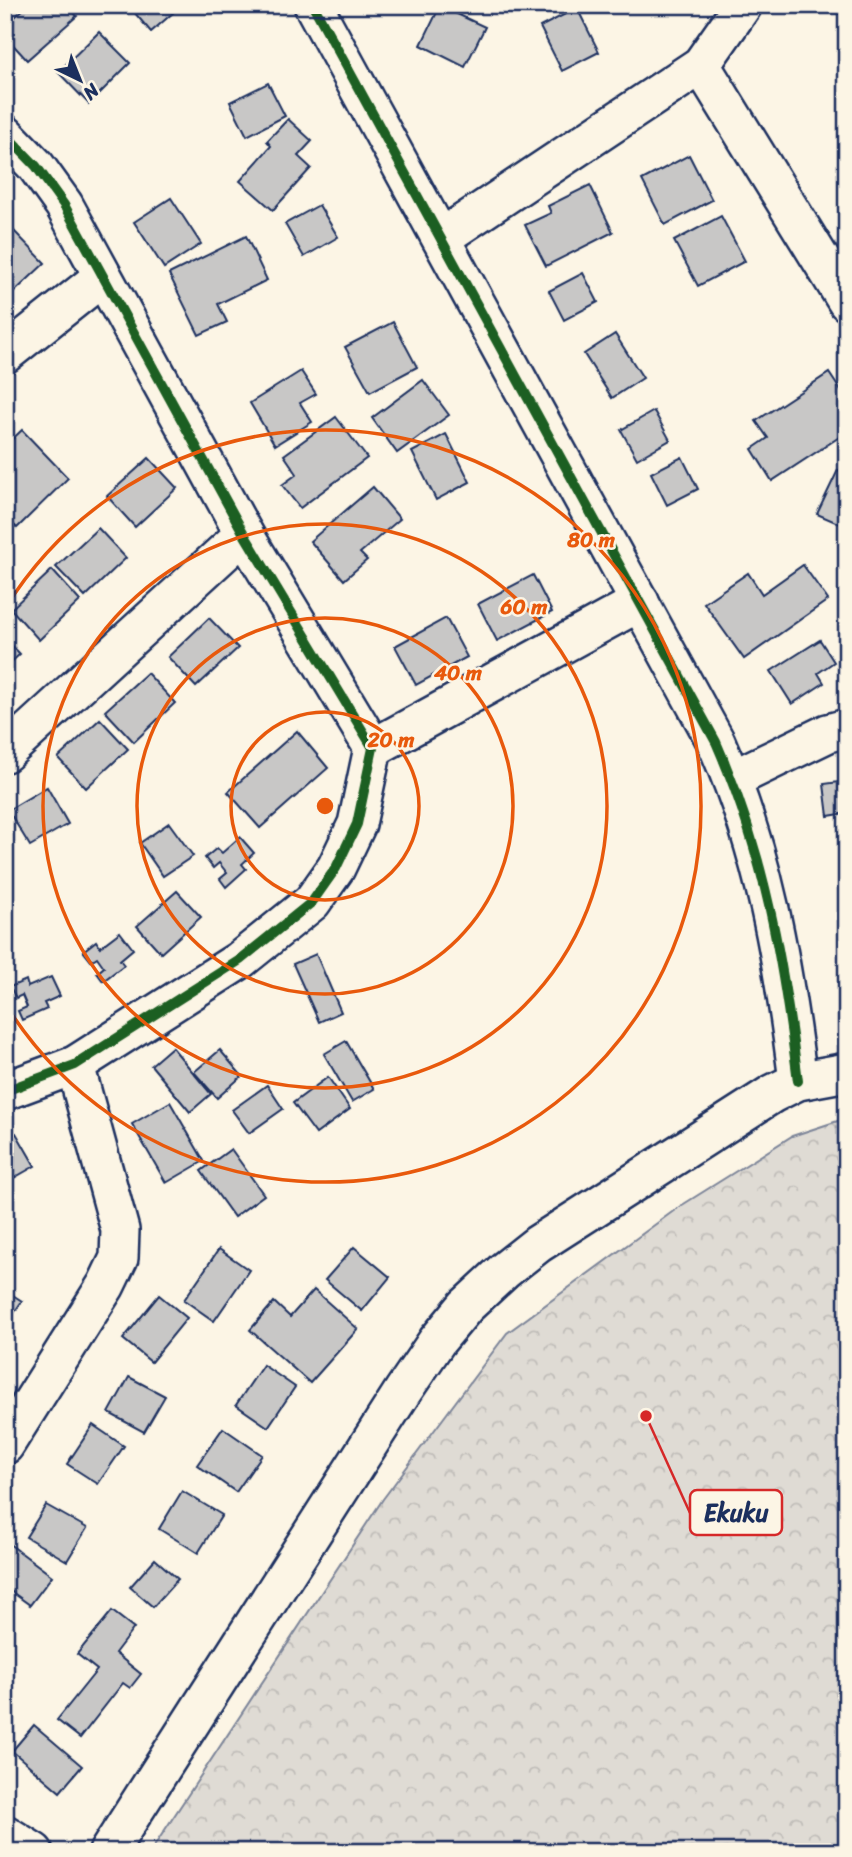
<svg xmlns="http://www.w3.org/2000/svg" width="852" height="1857" font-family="Sriracha,sans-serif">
	<defs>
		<pattern id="forest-crowns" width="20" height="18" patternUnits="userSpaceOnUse" patternTransform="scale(1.75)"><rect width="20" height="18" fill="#dfdbd4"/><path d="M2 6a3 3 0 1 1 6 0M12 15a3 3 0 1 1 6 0" fill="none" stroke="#bfbcb8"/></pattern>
	</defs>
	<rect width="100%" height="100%" fill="#fcf5e5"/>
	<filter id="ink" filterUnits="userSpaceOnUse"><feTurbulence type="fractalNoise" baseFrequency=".0143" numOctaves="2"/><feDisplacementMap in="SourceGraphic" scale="14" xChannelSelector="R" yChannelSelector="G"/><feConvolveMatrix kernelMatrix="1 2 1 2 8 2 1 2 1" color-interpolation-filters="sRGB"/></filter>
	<g filter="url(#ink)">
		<polygon fill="url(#forest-crowns)" stroke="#7d8599" stroke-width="2" points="847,1118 847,1852 159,1852 153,1848 383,1499 507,1333 679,1207 792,1136"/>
		<g fill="#c8c7c6" stroke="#1b2f5e" stroke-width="2">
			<polygon points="28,5 67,5 77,16 27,60 5,36 5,26"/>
			<polygon points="128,5 182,5 151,32"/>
			<polygon points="807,5 847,5 847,16"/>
			<polygon points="440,6 485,27 465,67 421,45"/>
			<polygon points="577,8 599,52 562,71 540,27"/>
			<polygon points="99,32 130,63 89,104 58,72"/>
			<polygon points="268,83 285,116 247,136 230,102"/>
			<polygon points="288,119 312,141 298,156 311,168 273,210 240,181 271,146 267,141"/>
			<polygon points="689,155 712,200 665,225 642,180"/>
			<polygon points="590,185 613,232 546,266 525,225 551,213 548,206"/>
			<polygon points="171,198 201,244 164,268 134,222"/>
			<polygon points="319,205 338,237 304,257 285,224"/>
			<polygon points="721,216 745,261 698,286 674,241"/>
			<polygon points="14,231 45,263 11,295 5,289 5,239"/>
			<polygon points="246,236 267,280 218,304 227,322 199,335 169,274"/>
			<polygon points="583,273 598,302 564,320 549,291"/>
			<polygon points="393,322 417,367 370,392 345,347"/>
			<polygon points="615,334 643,378 612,398 584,354"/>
			<polygon points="301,371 316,394 300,403 312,422 275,445 250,403"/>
			<polygon points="829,373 847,400 847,432 772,481 752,449 768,438 756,421"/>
			<polygon points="423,380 449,415 397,453 372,418"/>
			<polygon points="654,411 670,440 637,459 621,430"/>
			<polygon points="336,417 367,458 300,508 282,485 297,474 284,455"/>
			<polygon points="22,430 68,478 17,528 5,516 5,446"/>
			<polygon points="446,434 470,482 436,500 412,452"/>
			<polygon points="682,457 698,489 667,505 651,473"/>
			<polygon points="149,458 177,488 135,527 107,496"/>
			<polygon points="838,470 847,474 847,527 817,514"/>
			<polygon points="373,487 400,519 360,553 367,560 344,580 310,541"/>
			<polygon points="98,528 126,558 85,597 56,567"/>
			<polygon points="803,565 828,600 744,659 704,603 748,573 762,594"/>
			<polygon points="52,570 80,601 39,640 11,609"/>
			<polygon points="533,575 552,612 497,641 478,604"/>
			<polygon points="209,618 238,648 196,687 168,657"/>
			<polygon points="446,618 467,657 416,685 395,646"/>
			<polygon points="5,638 20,654 5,668"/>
			<polygon points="820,640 834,662 818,673 824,683 792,704 771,671"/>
			<polygon points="147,673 175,703 134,742 105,711"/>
			<polygon points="100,719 128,749 86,788 58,758"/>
			<polygon points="297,731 328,768 260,828 228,792"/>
			<polygon points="847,781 847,813 828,816 824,784"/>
			<polygon points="47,787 68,824 30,846 8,810"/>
			<polygon points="169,823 193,856 163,876 140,843"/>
			<polygon points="240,837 254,853 242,864 246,869 226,887 220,879 227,873 219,863 213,868 205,858 217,848 222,853"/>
			<polygon points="177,891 201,917 161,953 137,926"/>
			<polygon points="120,932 133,949 120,960 124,965 103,981 97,973 104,967 97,957 91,961 83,951 96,941 100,947"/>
			<polygon points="316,954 341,1012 319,1022 293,964"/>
			<polygon points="51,977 60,996 44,1003 47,1009 22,1020 18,1011 27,1007 22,995 16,998 10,987 26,980 28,987"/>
			<polygon points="346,1041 374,1089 352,1102 324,1054"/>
			<polygon points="172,1047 211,1094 190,1112 151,1065"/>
			<polygon points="220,1050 242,1076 217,1098 194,1072"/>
			<polygon points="328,1077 350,1109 316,1134 293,1103"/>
			<polygon points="267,1085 283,1109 249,1133 232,1110"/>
			<polygon points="170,1102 204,1161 166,1183 132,1124"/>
			<polygon points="16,1133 35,1166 5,1183 5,1139"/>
			<polygon points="231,1149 264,1195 234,1217 201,1171"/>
			<polygon points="354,1247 390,1277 362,1311 325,1280"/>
			<polygon points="219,1249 249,1270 214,1321 184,1300"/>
			<polygon points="5,1290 22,1301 5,1326"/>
			<polygon points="314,1290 358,1329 310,1383 250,1330 274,1302 290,1317"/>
			<polygon points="159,1295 187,1318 151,1362 123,1339"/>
			<polygon points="263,1365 295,1387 268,1427 236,1405"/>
			<polygon points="129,1377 165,1396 144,1432 109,1413"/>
			<polygon points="93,1425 124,1446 98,1484 67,1464"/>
			<polygon points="223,1428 262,1455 236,1492 197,1465"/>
			<polygon points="182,1491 222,1515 198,1553 159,1529"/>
			<polygon points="46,1505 87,1528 67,1561 26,1537"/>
			<polygon points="8,1543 52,1576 30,1605 5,1587 5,1547"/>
			<polygon points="155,1559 178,1579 153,1607 130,1587"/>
			<polygon points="112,1611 134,1628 115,1653 141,1674 130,1688 123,1683 80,1738 57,1720 97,1670 77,1654"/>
			<polygon points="34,1725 82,1766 60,1792 12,1751"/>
		</g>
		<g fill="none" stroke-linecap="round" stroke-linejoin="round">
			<g stroke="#1b2f5e" stroke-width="42">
				<g id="minor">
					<path d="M313 5 716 742C765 854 783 961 798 1081"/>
					<polyline points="701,65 847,302"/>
					<polyline points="5,134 36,166 64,205 244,534 373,748 357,824 336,868 312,902 240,960 75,1065 5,1091"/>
					<polyline points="441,238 701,65 743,5"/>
					<polyline points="5,354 102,277"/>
					<polyline points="373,748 640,602"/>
					<polyline points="5,753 244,534"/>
					<polyline points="733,779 828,733 847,728"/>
					<polyline points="5,1445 106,1285 119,1258 120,1230 75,1065"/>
					<polyline points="5,1834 34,1852"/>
					<polyline points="108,1852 403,1391 437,1341 466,1306 505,1270 538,1244 772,1094 798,1081 847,1072"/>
				</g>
			</g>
			<use href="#minor" stroke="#fcf5e5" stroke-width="37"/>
			<g stroke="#fcf5e5" stroke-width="15">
				<g id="cycleway">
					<path d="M313 5 716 742C765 854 783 961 798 1081"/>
					<polyline points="5,134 36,166 64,205 244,534 373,748 357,824 336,868 312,902 240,960 75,1065 5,1091"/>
				</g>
			</g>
			<use href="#cycleway" stroke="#1b5e20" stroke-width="10"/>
		</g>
	</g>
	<g fill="none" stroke="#e8590c" stroke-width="3.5">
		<circle cx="325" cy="806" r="94"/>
		<circle cx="325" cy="806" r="188"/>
		<circle cx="325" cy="806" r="282"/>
		<path d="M6 607A376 376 0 1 1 6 1005"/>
	</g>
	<circle cx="325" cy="806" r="10" fill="#e8590c" stroke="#fcf5e5" stroke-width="3.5"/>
	<g font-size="21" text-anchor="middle" font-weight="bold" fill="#e8590c" stroke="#fcf5e5" stroke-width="5" stroke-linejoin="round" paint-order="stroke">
		<text x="591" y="547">80 m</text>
		<text x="524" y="614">60 m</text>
		<text x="458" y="680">40 m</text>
		<text x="391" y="747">20 m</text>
	</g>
	<path fill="none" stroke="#d62828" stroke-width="2.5" d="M646 1416L690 1513"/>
	<circle fill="#d62828" stroke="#fcf5e5" stroke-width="2.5" cx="646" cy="1416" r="7"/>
	<rect fill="#fcf5e5" stroke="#d62828" stroke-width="2.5" x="690" y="1490" width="92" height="45" rx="7"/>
	<g font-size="24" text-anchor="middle" font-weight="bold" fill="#1b2f5e">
		<text x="736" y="1521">Ekuku</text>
	</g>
	<rect width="852" height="1857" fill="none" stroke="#fcf5e5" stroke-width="28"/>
	<rect x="14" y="14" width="824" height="1829" fill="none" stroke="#1b2f5e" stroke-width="2.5" filter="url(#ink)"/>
	<g transform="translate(80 80) rotate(137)" stroke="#fcf5e5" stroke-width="5" paint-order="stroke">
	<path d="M0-5L12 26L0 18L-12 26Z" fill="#1b2f5e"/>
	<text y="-10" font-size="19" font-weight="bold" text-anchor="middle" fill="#1b2f5e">N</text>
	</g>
</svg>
